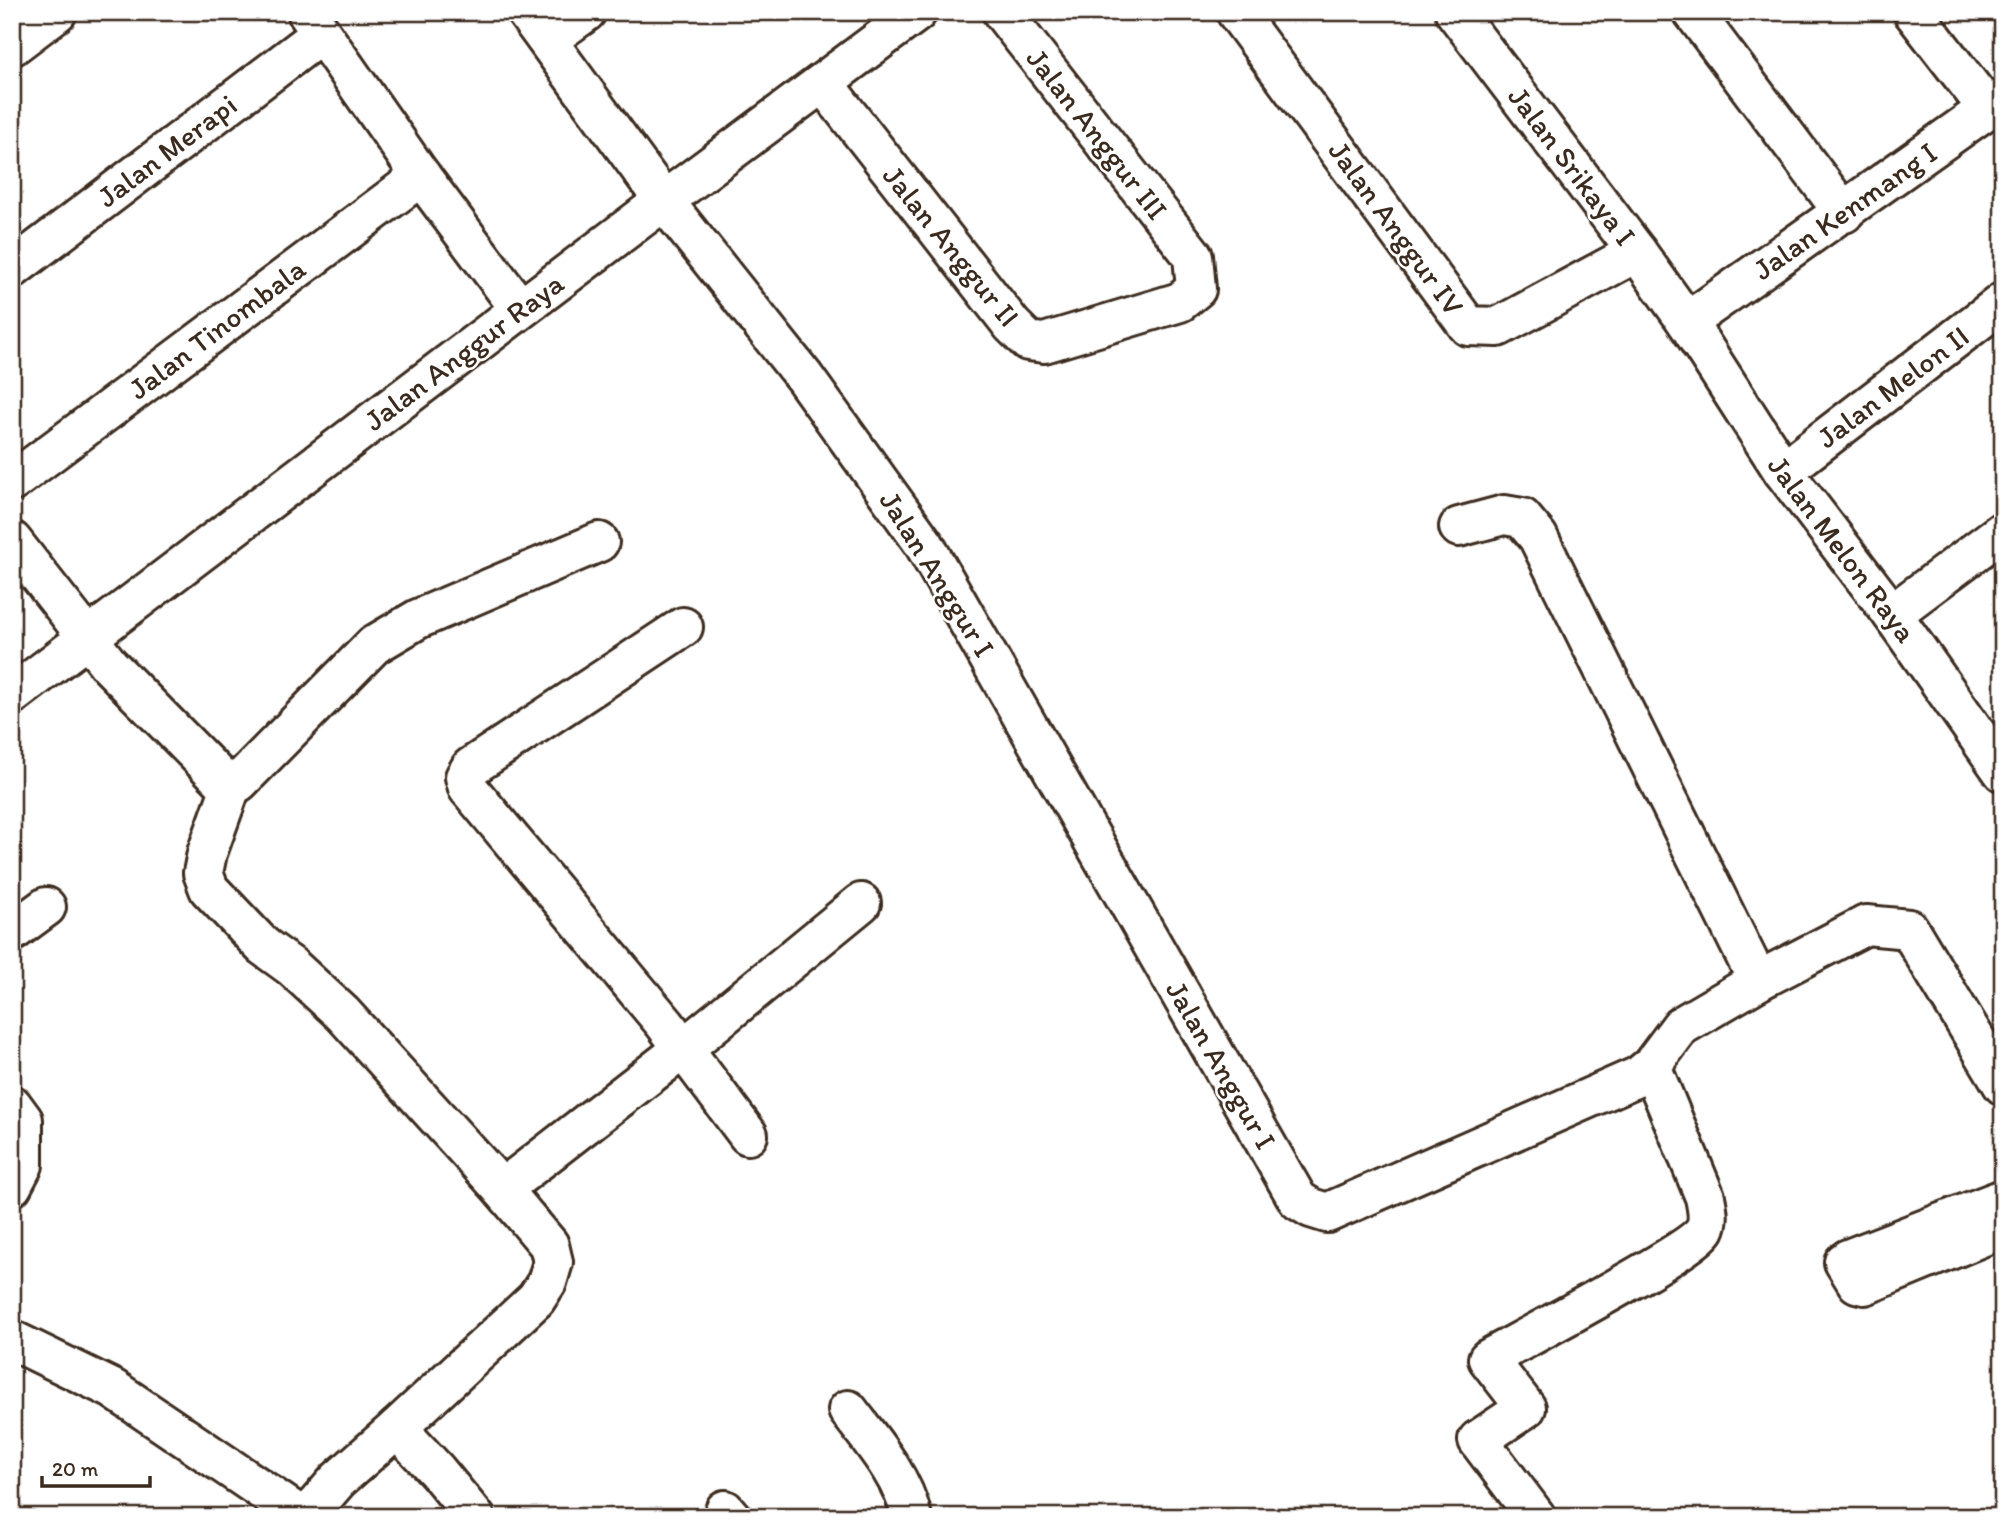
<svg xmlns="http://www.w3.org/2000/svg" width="2015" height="1529" font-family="Itim,sans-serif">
	<rect width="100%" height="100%" fill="#fff"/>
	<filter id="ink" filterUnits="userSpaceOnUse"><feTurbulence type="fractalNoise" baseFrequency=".0143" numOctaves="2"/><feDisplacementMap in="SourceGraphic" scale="14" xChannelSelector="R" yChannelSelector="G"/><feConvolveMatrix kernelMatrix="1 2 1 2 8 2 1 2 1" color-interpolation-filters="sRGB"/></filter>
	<g filter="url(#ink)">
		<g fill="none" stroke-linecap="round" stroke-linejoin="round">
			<g stroke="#3b2a1e" stroke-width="44">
				<g id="minor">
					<polyline points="526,12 664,201 804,377 924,544 1298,1200 1311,1208 1327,1213 1639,1076 1651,1066 1681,1026 1758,981 1866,925 1909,929 2003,1085"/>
					<polyline points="1236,12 1468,326 1498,327 1637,252"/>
					<polyline points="1455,12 1637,252 1687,322 1783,471 1892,614 2003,772"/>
					<polyline points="1693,12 1844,213"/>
					<polyline points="1913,12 1988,109"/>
					<polyline points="308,14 421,176 520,309"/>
					<polyline points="547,40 586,12"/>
					<polyline points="12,46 57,12"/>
					<polyline points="823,83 1012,325 1028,341 1044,343 1180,302 1196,289 1193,256 1002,12"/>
					<polyline points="12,269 321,34"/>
					<polyline points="1687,322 2003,98"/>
					<polyline points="1783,471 2003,302"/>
					<polyline points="12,482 421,176"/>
					<polyline points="1459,527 1504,515 1522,518 1538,537 1758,981"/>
					<polyline points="12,541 109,665 221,779 239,782 374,645 418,619 599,542"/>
					<polyline points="1892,614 2003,531"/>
					<polyline points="683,627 471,767 465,777 468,788 665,1024 748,1135"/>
					<polyline points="12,695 653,209 917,12"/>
					<polyline points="233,781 207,853 203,873 209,889 263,946 292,967 343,1014 502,1189 549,1245 553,1262 547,1282 536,1299 397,1428 437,1471 475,1517"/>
					<polyline points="12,932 46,907"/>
					<polyline points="12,1105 23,1120 23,1165 12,1186"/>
					<polyline points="502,1189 684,1048 861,903"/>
					<polyline points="2003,1199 1848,1259 1844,1262 1857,1283 1865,1285 2003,1228"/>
					<polyline points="12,1340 113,1389 302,1517"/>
					<path d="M848 1410C873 1443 902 1476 912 1517"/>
					<polyline points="725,1510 731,1517"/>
					<polyline points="306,1517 338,1480 397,1428"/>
					<path d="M1536 1517 1478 1440 1526 1408 1488 1359C1520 1341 1694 1250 1705 1229 1710 1219 1707 1208 1705 1197L1651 1066"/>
				</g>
			</g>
			<use href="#minor" stroke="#fff" stroke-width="38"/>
		</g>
	</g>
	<g text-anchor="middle" stroke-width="5" stroke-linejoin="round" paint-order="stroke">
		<g font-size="30" fill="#3b2a1e" stroke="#fff">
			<text transform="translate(1097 134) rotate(52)" y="10">Jalan Anggur III</text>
			<text transform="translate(167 151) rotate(-37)" y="10">Jalan Merapi</text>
			<text transform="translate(1572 166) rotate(53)" y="10">Jalan Srikaya I</text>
			<text transform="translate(1845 211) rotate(-35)" y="10">Jalan Kenmang I</text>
			<text transform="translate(1396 228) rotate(54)" y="10">Jalan Anggur IV</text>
			<text transform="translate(951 246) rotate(51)" y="10">Jalan Anggur II</text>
			<text transform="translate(217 329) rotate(-37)" y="10">Jalan Tinombala</text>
			<text transform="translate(464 352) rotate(-37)" y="10">Jalan Anggur Raya</text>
			<text transform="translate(1893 387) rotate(-37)" y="10">Jalan Melon II</text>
			<text transform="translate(1842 549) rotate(53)" y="10">Jalan Melon Raya</text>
			<text transform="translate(937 574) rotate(58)" y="10">Jalan Anggur I</text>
			<text transform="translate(1221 1065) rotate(60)" y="10">Jalan Anggur I</text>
		</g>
	</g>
	<rect width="2015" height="1529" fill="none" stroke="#fff" stroke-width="42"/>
	<rect x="21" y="21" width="1973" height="1487" fill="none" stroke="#3b2a1e" stroke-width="2.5" filter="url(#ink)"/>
	<path d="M42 1476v10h108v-10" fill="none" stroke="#3b2a1e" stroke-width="3.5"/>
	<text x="52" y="1476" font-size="21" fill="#3b2a1e" stroke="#ffffff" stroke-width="5" paint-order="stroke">20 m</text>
</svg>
